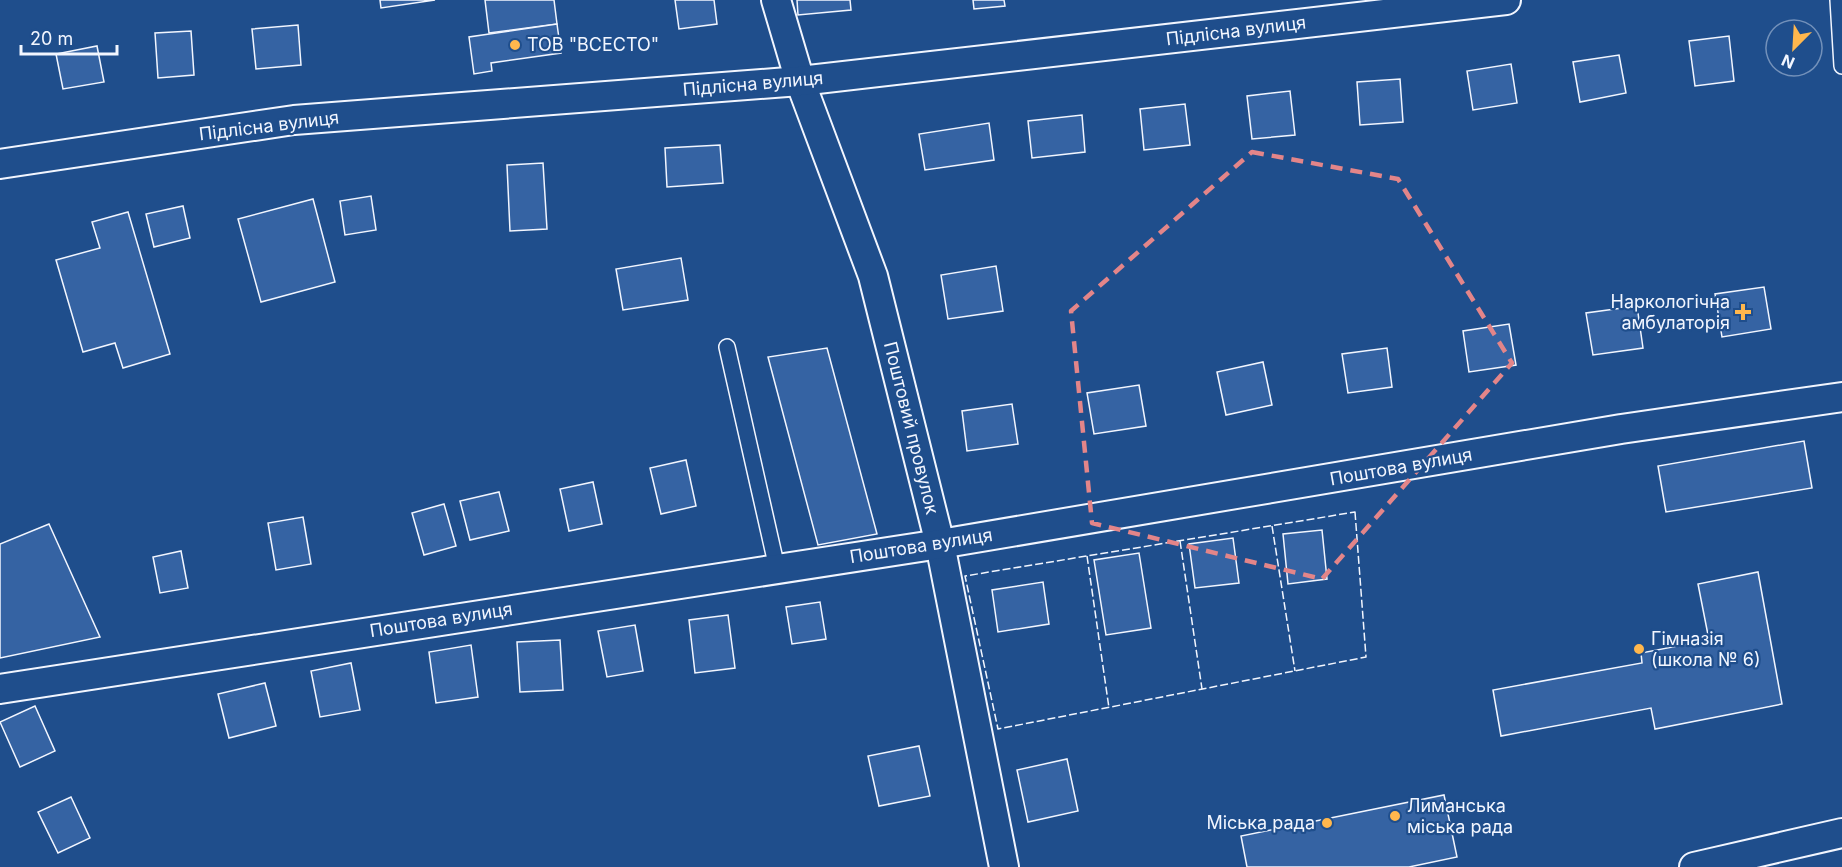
<svg xmlns="http://www.w3.org/2000/svg" width="1842" height="867" font-family="Inter,sans-serif">
	<rect width="100%" height="100%" fill="#1f4e8c"/>
	<g fill="#3563a3" stroke="#f2f6ff" stroke-width="1.5">
		<polygon points="380,0 435,0 381,8"/>
		<polygon points="485,0 554,0 557,24 489,33"/>
		<polygon points="675,0 714,0 717,24 679,29"/>
		<polygon points="797,0 850,0 851,10 798,15"/>
		<polygon points="973,0 1004,0 1005,6 974,9"/>
		<polygon points="557,24 561,53 491,63 492,71 474,74 469,37"/>
		<polygon points="298,25 301,65 256,69 252,29"/>
		<polygon points="191,31 194,75 158,78 155,33"/>
		<polygon points="1729,36 1734,81 1695,86 1689,41"/>
		<polygon points="97,46 104,82 63,89 56,54"/>
		<polygon points="1619,55 1626,93 1580,102 1573,62"/>
		<polygon points="1511,64 1517,103 1473,110 1467,71"/>
		<polygon points="1400,79 1403,122 1360,125 1357,82"/>
		<polygon points="1290,91 1295,135 1252,139 1247,96"/>
		<polygon points="1185,104 1190,145 1144,150 1140,109"/>
		<polygon points="1082,115 1085,152 1032,158 1028,121"/>
		<polygon points="989,123 994,160 925,170 919,134"/>
		<polygon points="720,145 723,183 667,187 665,148"/>
		<polygon points="543,163 547,229 510,231 507,165"/>
		<polygon points="371,196 376,230 345,235 340,201"/>
		<polygon points="313,199 335,282 261,302 238,219"/>
		<polygon points="183,206 190,238 154,247 146,214"/>
		<polygon points="128,212 170,354 123,368 115,343 83,352 56,260 100,248 92,222"/>
		<polygon points="681,258 688,300 623,310 616,269"/>
		<polygon points="996,266 1003,311 948,319 941,275"/>
		<polygon points="1764,287 1771,329 1722,337 1715,294"/>
		<polygon points="1637,306 1643,348 1593,355 1586,313"/>
		<polygon points="1509,324 1516,365 1469,372 1463,331"/>
		<polygon points="827,348 877,534 818,545 768,357"/>
		<polygon points="1387,348 1392,387 1348,393 1342,354"/>
		<polygon points="1263,362 1272,405 1226,415 1217,372"/>
		<polygon points="1139,385 1146,426 1094,434 1087,393"/>
		<polygon points="1012,404 1018,444 967,451 962,411"/>
		<polygon points="1804,441 1812,488 1666,512 1658,466"/>
		<polygon points="686,460 696,506 661,514 650,468"/>
		<polygon points="593,482 602,524 569,531 560,489"/>
		<polygon points="499,492 509,531 470,540 460,501"/>
		<polygon points="444,504 456,546 424,555 412,513"/>
		<polygon points="303,517 311,564 276,570 268,523"/>
		<polygon points="49,524 100,637 0,658 0,544"/>
		<polygon points="1322,530 1327,579 1288,584 1283,534"/>
		<polygon points="1233,538 1239,583 1195,588 1189,544"/>
		<polygon points="181,551 188,588 160,593 153,557"/>
		<polygon points="1139,553 1151,628 1106,635 1094,560"/>
		<polygon points="1758,572 1782,704 1655,729 1651,708 1501,736 1493,690 1642,663 1641,653 1709,640 1698,584"/>
		<polygon points="1043,582 1049,624 998,632 992,590"/>
		<polygon points="820,602 826,639 792,644 786,607"/>
		<polygon points="728,615 735,668 695,673 689,620"/>
		<polygon points="635,625 643,671 607,677 598,631"/>
		<polygon points="560,640 563,690 520,692 517,642"/>
		<polygon points="471,645 478,697 436,703 429,652"/>
		<polygon points="351,663 360,710 320,717 311,671"/>
		<polygon points="265,683 276,726 229,738 218,694"/>
		<polygon points="35,706 55,751 20,767 0,722"/>
		<polygon points="919,746 930,796 879,806 868,756"/>
		<polygon points="1067,759 1078,811 1028,822 1017,770"/>
		<polygon points="1444,795 1457,857 1409,867 1247,867 1241,836"/>
		<polygon points="71,797 90,838 58,853 38,812"/>
	</g>
	<g fill="none" stroke-linecap="round" stroke-linejoin="round">
		<g stroke="#f2f6ff" stroke-width="18">
			<g id="lane">
				<polyline points="1838,0 1842,66"/>
				<polyline points="727,347 777,568"/>
			</g>
		</g>
		<g stroke="#f2f6ff" stroke-width="32">
			<g id="street">
				<polyline points="776,0 800,81 873,276 940,544 1004,867"/>
				<polyline points="0,164 294,120 800,81 1506,0"/>
				<polyline points="0,689 940,544 1621,429 1842,397"/>
				<polyline points="1694,867 1842,833"/>
			</g>
		</g>
		<use href="#lane" stroke="#1f4e8c" stroke-width="15"/>
		<use href="#street" stroke="#1f4e8c" stroke-width="28"/>
		<g stroke="#f2f6ff" stroke-width="1.5" stroke-dasharray="8 3" stroke-linecap="butt">
			<polygon points="1355,512 1366,657 998,729 965,576"/>
			<polyline points="1272,526 1295,671"/>
			<polyline points="1180,541 1202,689"/>
			<polyline points="1087,556 1109,708"/>
		</g>
	</g>
	<path fill="none" stroke="#e38589" stroke-width="4.5" stroke-dasharray="12 8" stroke-linejoin="round" d="M1252 152 1398 179 1512 363 1322 579 1092 523 1071 311Z"/>
	<g fill="#ffb74d" stroke="#1f4e8c" stroke-width="2">
		<circle cx="515" cy="45" r="6"/>
		<path d="M1740 303h6v6h6v6h-6v6h-6v-6h-6v-6h6z"/>
		<circle cx="1639" cy="649" r="6"/>
		<circle cx="1395" cy="816" r="6"/>
		<circle cx="1327" cy="823" r="6"/>
	</g>
	<g text-anchor="middle" stroke-width="4.5" stroke-linejoin="round" paint-order="stroke">
		<g font-size="18" fill="#f2f6ff" stroke="#1f4e8c">
			<text transform="translate(1236 31) rotate(-7)" y="6">Підлісна вулиця</text>
			<text transform="translate(753 84) rotate(-5)" y="6">Підлісна вулиця</text>
			<text transform="translate(269 126) rotate(-7)" y="6">Підлісна вулиця</text>
			<text transform="translate(911 428) rotate(76)" y="6">Поштовий провулок</text>
			<text transform="translate(1401 467) rotate(-10)" y="6">Поштова вулиця</text>
			<text transform="translate(921 546) rotate(-9)" y="6">Поштова вулиця</text>
			<text transform="translate(441 620) rotate(-9)" y="6">Поштова вулиця</text>
		</g>
		<g font-size="18" fill="#f2f6ff" stroke="#1f4e8c" text-anchor="start">
			<text x="527" y="51">ТОВ "ВСЕСТО"</text>
			<text x="1730" y="308" text-anchor="end">Наркологічна<tspan x="1730" dy="21">амбулаторія</tspan></text>
			<text x="1651" y="645">Гімназія<tspan x="1651" dy="21">(школа № 6)</tspan></text>
			<text x="1407" y="812">Лиманська<tspan x="1407" dy="21">міська рада</tspan></text>
			<text x="1315" y="829" text-anchor="end">Міська рада</text>
		</g>
	</g>
	<g transform="translate(1794 48) rotate(204)"><circle r="28" fill="#1f4e8c" stroke="#7391ba" stroke-width="1.5"/>
	<path d="M0-4.5L10 22L0 15L-10 22Z" fill="#ffb74d"/>
	<text y="-9" font-size="16" font-weight="bold" text-anchor="middle" fill="#f2f6ff">N</text>
	</g>
	<path d="M21 45v9h96v-9" fill="none" stroke="#f2f6ff" stroke-width="3"/>
	<text x="30" y="45" font-size="18" fill="#f2f6ff" stroke="#1f4e8c" stroke-width="4.5" paint-order="stroke">20 m</text>
</svg>
